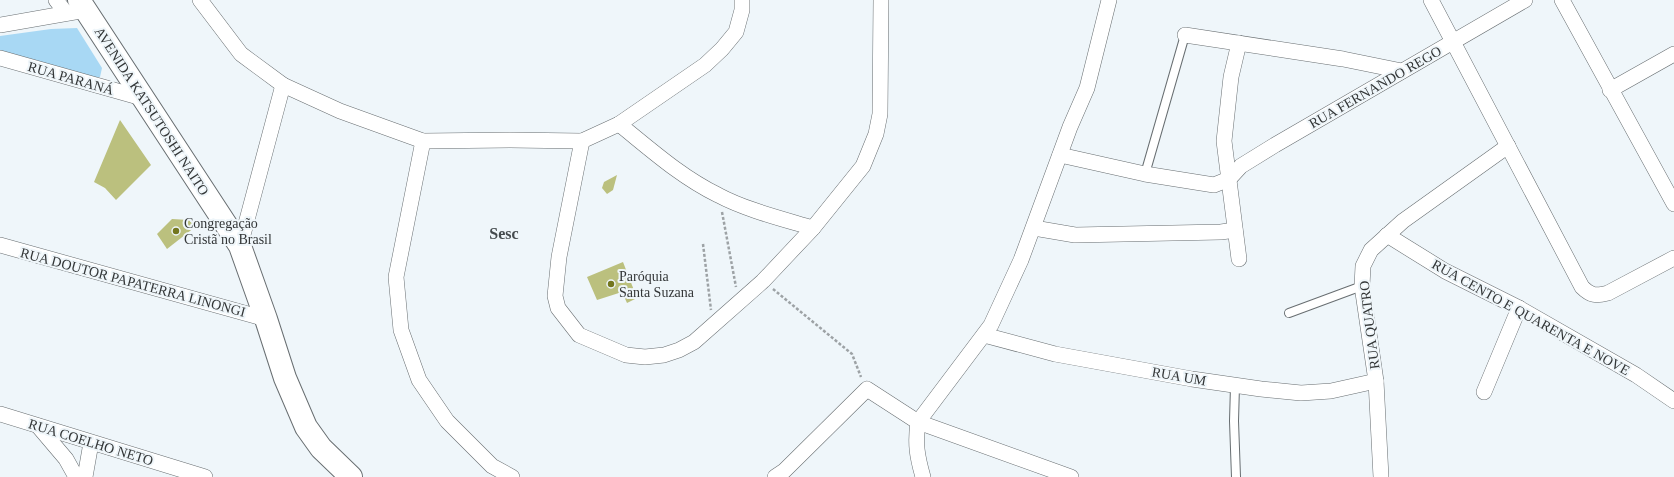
<svg xmlns="http://www.w3.org/2000/svg" width="1674" height="477" font-family="'Times New Roman',serif">
	<rect width="100%" height="100%" fill="#eff6fa"/>
	<polygon fill="#a8d8f4" points="77,28 102,68 100,77 95,78 0,51 0,36 51,29"/>
	<g fill="#bbc07e">
		<polygon points="120,120 151,165 116,200 105,188 94,182"/>
		<polygon points="617,175 613,190 607,194 602,188 604,182"/>
		<polygon points="172,219 189,220 195,227 167,249 157,234"/>
		<polygon points="623,262 637,298 627,303 622,292 597,300 587,277"/>
	</g>
	<g fill="none" stroke-linecap="round" stroke-linejoin="round">
		<g stroke="#686e71" stroke-width="10">
			<g id="lane">
				<polyline points="1145,174 1185,35"/>
				<polyline points="1289,313 1362,286"/>
				<polyline points="1235,386 1234,421 1236,477"/>
			</g>
		</g>
		<g stroke="#686e71" stroke-width="16">
			<g id="street">
				<polyline points="56,0 66,13"/>
				<polyline points="200,0 241,54 283,85 340,111 423,141 510,140 582,141 619,124 705,65 722,49 736,32 742,10 742,0"/>
				<path d="M1431 0 1582 287C1591 296 1596 296 1608 293L1674 258"/>
				<polyline points="1562,0 1674,204"/>
				<polyline points="0,25 86,10"/>
				<polyline points="1185,35 1343,59 1402,71"/>
				<polyline points="0,58 142,98"/>
				<polyline points="1610,90 1674,54"/>
				<path d="M619 124C650 149 681 177 718 195 746 210 783 219 813 228"/>
				<polyline points="423,141 396,277 401,330 419,380 447,421 492,466 512,477"/>
				<polyline points="582,141 559,257 555,296 558,308 579,335 626,355 645,357 664,355 679,350 694,342 763,281 813,228 863,166 876,134 880,114 881,0"/>
				<polyline points="1060,155 1145,174 1214,185 1229,179 1241,166 1275,145 1525,0"/>
				<polyline points="1034,228 1075,235 1221,232 1235,230"/>
				<polyline points="1387,235 1445,271 1519,308 1636,375 1674,401"/>
				<polyline points="0,245 266,319"/>
				<polyline points="240,246 283,85"/>
				<polyline points="1239,259 1224,141 1231,77 1239,43"/>
				<polyline points="984,335 1055,354 1192,379 1261,389 1301,393 1331,391 1376,381"/>
				<polyline points="1484,392 1519,308"/>
				<polyline points="0,414 205,477"/>
				<polyline points="38,426 66,459 76,477"/>
				<polyline points="85,477 91,443"/>
				<polyline points="775,477 784,471 867,389 918,422 1071,477"/>
				<path d="M923 477C917 456 915 444 918 422L991 325 1021 260 1070 127 1087 88 1109 0"/>
				<polyline points="1381,477 1376,381 1362,286 1363,266 1371,250 1403,221 1508,146"/>
			</g>
		</g>
		<g stroke="#686e71" stroke-width="24">
			<polyline id="secondary" points="79,0 240,246 266,319 285,378 306,427 321,448 351,477"/>
		</g>
		<g stroke="#9da2a5" stroke-width="2.5" stroke-dasharray="3 2" stroke-linecap="butt">
			<polyline points="722,212 736,287"/>
			<polyline points="703,244 711,310"/>
			<polyline points="773,289 852,354 861,377"/>
		</g>
		<use href="#lane" stroke="#fff" stroke-width="8"/>
		<use href="#street" stroke="#fff" stroke-width="15"/>
		<use href="#secondary" stroke="#fff" stroke-width="22"/>
	</g>
	<g fill="#73761e" stroke="#eff6fa" stroke-width="1.5">
		<circle cx="176" cy="231" r="4"/>
		<circle cx="611" cy="284" r="4"/>
	</g>
	<g text-anchor="middle" stroke-width="4" stroke-linejoin="round" paint-order="stroke">
		<g font-size="14" fill="#333637" stroke="#eff6fa">
			<text transform="translate(71 78) rotate(16)" y="5">RUA PARANÁ</text>
			<text transform="translate(1375 87) rotate(-30)" y="5">RUA FERNANDO REGO</text>
			<text transform="translate(152 111) rotate(57)" y="5">AVENIDA KATSUTOSHI NAITO</text>
			<text transform="translate(133 282) rotate(15)" y="5">RUA DOUTOR PAPATERRA LINONGI</text>
			<text transform="translate(1531 317) rotate(29)" y="5">RUA CENTO E QUARENTA E NOVE</text>
			<text transform="translate(1369 325) rotate(-97)" y="5">RUA QUATRO</text>
			<text transform="translate(1179 376) rotate(10)" y="5">RUA UM</text>
			<text transform="translate(91 442) rotate(17)" y="5">RUA COELHO NETO</text>
		</g>
		<g font-size="14" fill="#333637" stroke="#eff6fa" text-anchor="start">
			<text x="184" y="228">Congregação<tspan x="184" dy="16">Cristã no Brasil</tspan></text>
			<text x="619" y="281">Paróquia<tspan x="619" dy="16">Santa Suzana</tspan></text>
		</g>
		<g font-size="16" font-weight="bold" fill="#444a4d" stroke="#eff6fa">
			<text x="504" y="239">Sesc</text>
		</g>
	</g>
</svg>
